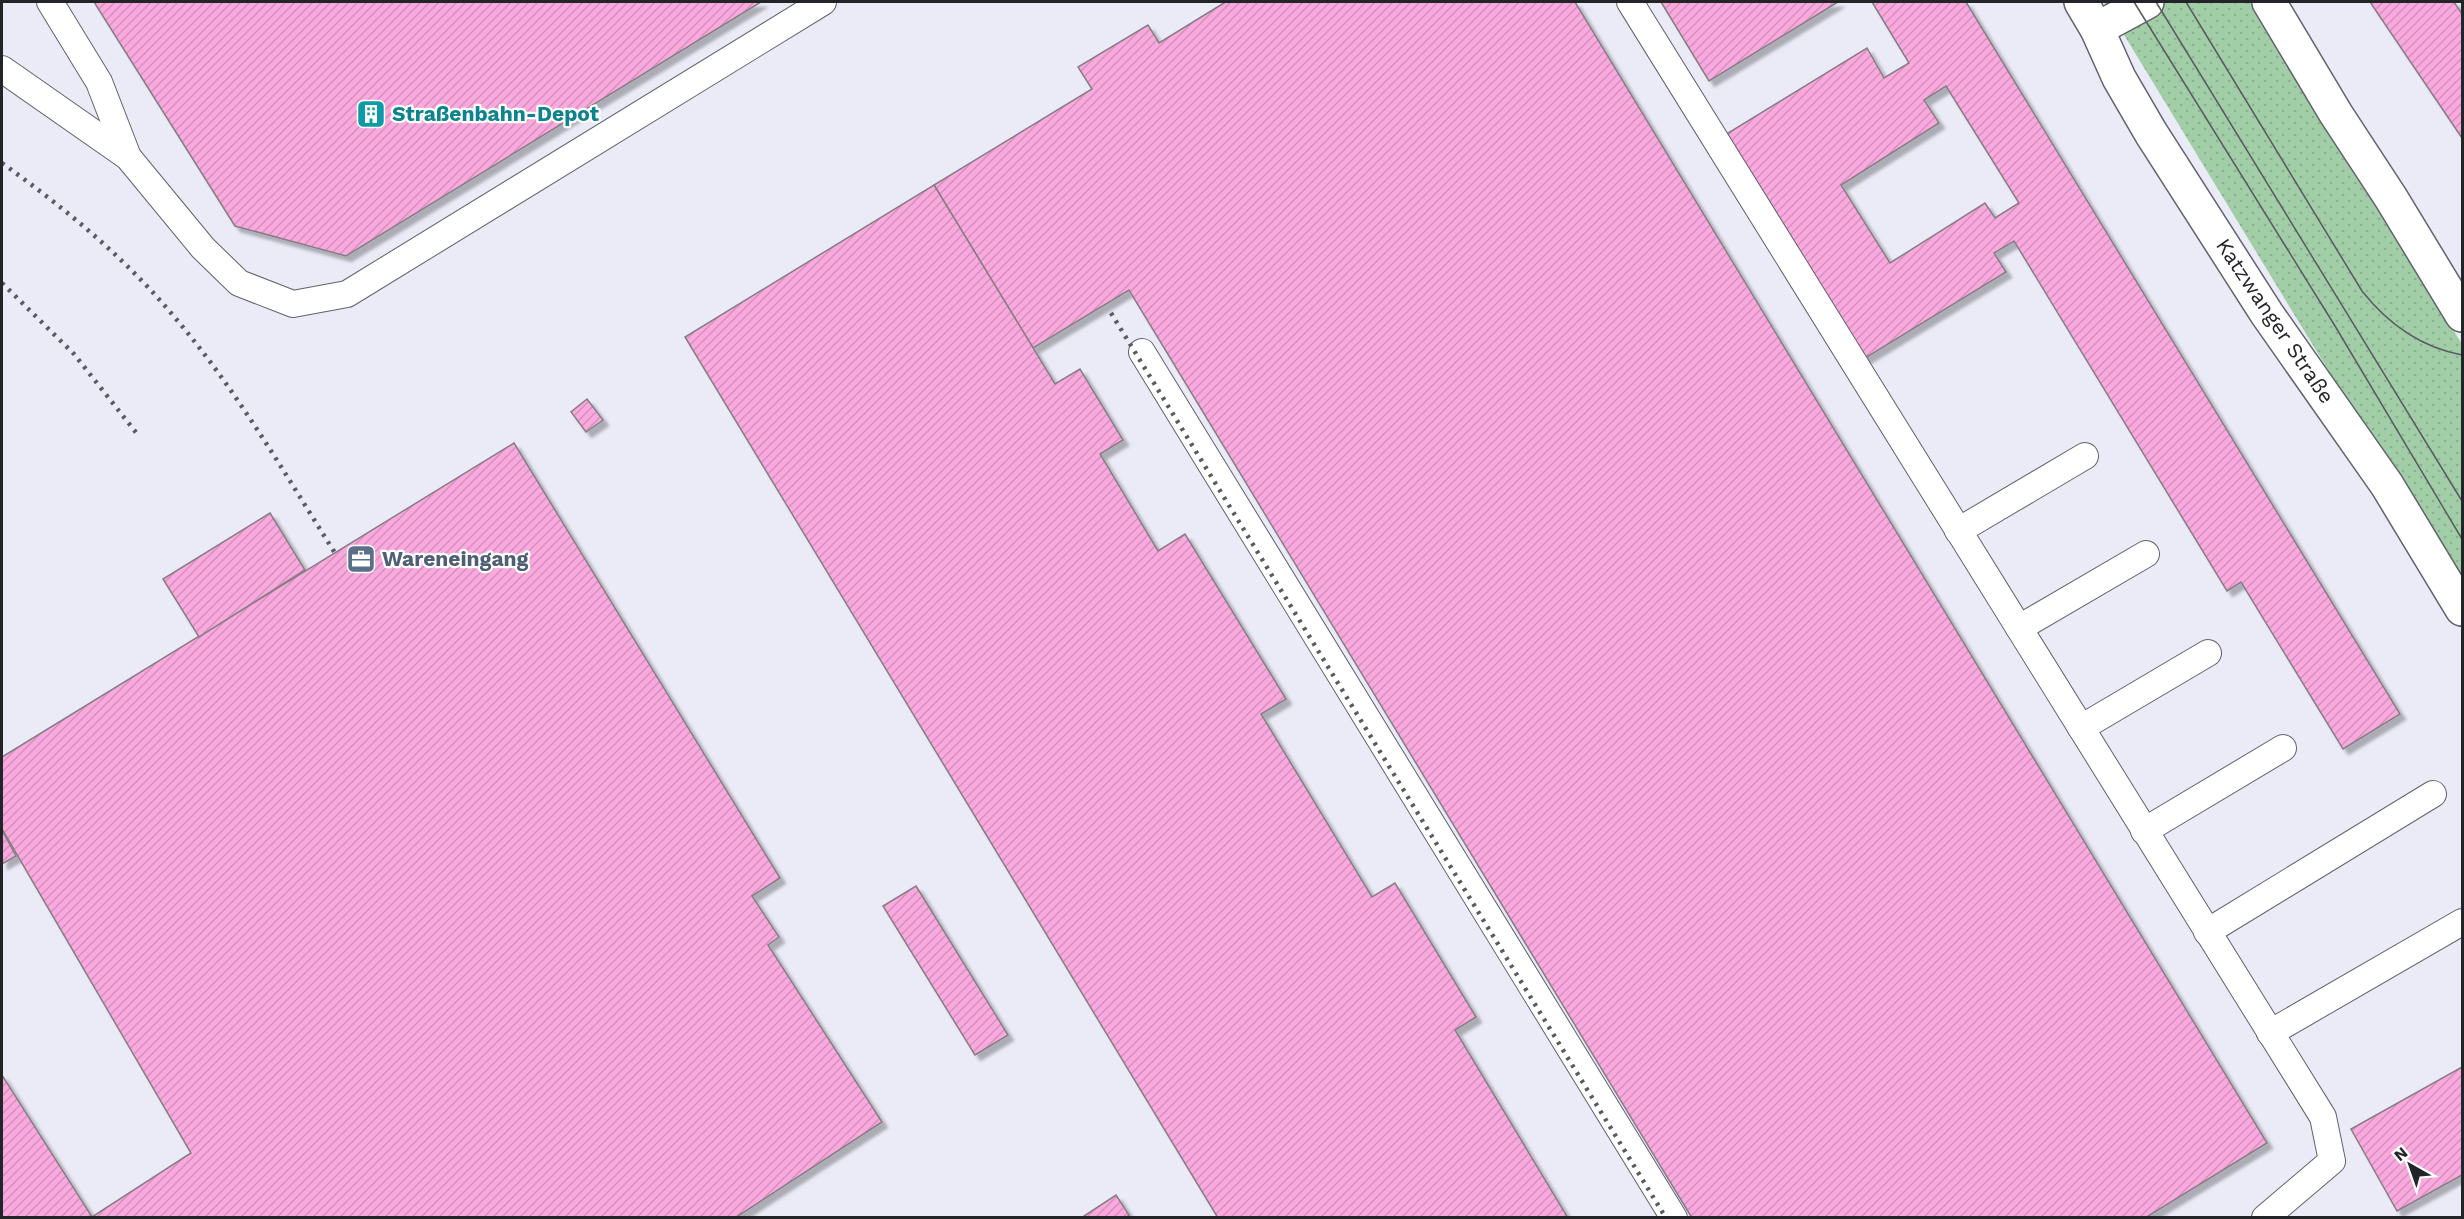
<svg xmlns="http://www.w3.org/2000/svg" width="2464" height="1219" font-family="'Work Sans',sans-serif">
	<defs>
		<pattern id="grass-dots" width="8" height="8" patternUnits="userSpaceOnUse" patternTransform="scale(1.5)"><rect width="8" height="8" fill="#a1cea7"/><path d="M2 2h.1M6 6h.1" fill="none" stroke="#8ab190" stroke-width="1.8" stroke-linecap="round"/></pattern>
		<pattern id="building-hatch" width="6" height="6" patternUnits="userSpaceOnUse" patternTransform="scale(1.5)"><rect width="6" height="6" fill="#f9a9de"/><path d="M-1 1l2-2M0 6l6-6M5 7l2-2" fill="none" stroke="#d591be"/></pattern>
		<filter id="shadow"><feDropShadow dx="5.5" dy="5.5" stdDeviation="1.5" flood-color="#0004"/></filter>
	</defs>
	<rect width="100%" height="100%" fill="#eaebf7"/>
	<polygon fill="url(#grass-dots)" points="2104,2 2250,2 2462,344 2462,590"/>
	<g fill="url(#building-hatch)" stroke="#877d83" stroke-width="1.5" fill-rule="evenodd" filter="url(#shadow)">
		<polygon points="94,2 761,2 346,256 235,226"/>
		<polygon points="1223,2 1575,2 2267,1143 2145,1218 1692,1218 1129,290 1033,348 934,185 1092,89 1078,67 1148,25 1159,43 1224,3"/>
		<polygon points="1661,2 1838,2 1709,81"/>
		<path d="M1872 2H1966L2400 714 2343 749 2241 582 2227 591 2014 241 1994 253 2006 272 1857 363 1720 138 1867 48 1884 78 1909 63ZM1946 86 2019 203 1995 218 1985 203 1890 263 1841 185 1939 123 1924 100Z"/>
		<polygon points="2370,2 2454,2 2462,14 2462,138"/>
		<polygon points="934,185 1055,384 1080,369 1123,440 1100,454 1158,551 1185,534 1286,699 1261,714 1372,897 1395,883 1476,1017 1455,1030 1568,1218 1218,1218 685,337"/>
		<polygon points="587,399 603,420 586,432 571,412"/>
		<polygon points="514,443 780,878 752,896 779,937 768,945 882,1122 735,1218 2,1218 2,1075 92,1217 191,1153 2,829 2,757"/>
		<polygon points="270,513 305,570 199,637 163,579"/>
		<polygon points="3,832 16,856 2,864 2,833"/>
		<polygon points="916,886 1008,1035 975,1055 883,906"/>
		<polygon points="2462,1067 2462,1175 2397,1211 2351,1129"/>
		<polygon points="1116,1195 1129,1215 1125,1218 1085,1218 1084,1216"/>
	</g>
	<g fill="none" stroke-linecap="round" stroke-linejoin="round">
		<g stroke="#61626c" stroke-width="28">
			<g id="lane">
				<polyline points="50,2 99,82 128,157"/>
				<polyline points="1630,2 2323,1117 2332,1161 2265,1218"/>
				<polyline points="2,69 128,157 203,248 239,283 293,304 347,294 823,2"/>
				<polyline points="1142,352 1674,1218"/>
				<polyline points="1958,531 2085,456"/>
				<polyline points="2019,628 2146,554"/>
				<polyline points="2081,728 2208,653"/>
				<polyline points="2144,831 2283,748"/>
				<polyline points="2207,932 2433,794"/>
				<polyline points="2270,1033 2462,922"/>
			</g>
		</g>
		<g stroke="#61626c" stroke-width="36">
			<g id="secondary">
				<polyline points="2081,2 2097,29 2119,78 2151,133 2267,314 2387,485 2462,609"/>
				<polyline points="2269,2 2336,114 2391,198 2462,315"/>
				<polyline points="2097,29 2147,2"/>
			</g>
		</g>
		<use href="#lane" stroke="#fff" stroke-width="26"/>
		<use href="#secondary" stroke="#fff" stroke-width="33"/>
		<g stroke="#5a5b61" stroke-width="1.5">
			<polyline points="2134,2 2335,326 2462,539"/>
			<polyline points="2156,2 2462,501"/>
			<path d="M2186 2 2362 291C2388 324 2420 347 2462 355"/>
		</g>
		<g stroke="#5a5b61" stroke-width="4.5" stroke-dasharray="3 6" stroke-linecap="butt">
			<path d="M2 163C63 207 122 255 171 313 235 387 283 471 335 553"/>
			<polyline points="2,283 74,354 138,435"/>
			<polyline points="1111,313 1666,1218"/>
		</g>
	</g>
	<defs>
		<g id="building-square" transform="scale(1.5)"><rect x="-9" y="-9" width="18" height="18" rx="4" fill="#0f9aa8" stroke="#fff"/><path d="M-4-6H4V6H1V3H-1V6H-4ZM-2.5-4.3h1.7v1.8h-1.7ZM.8-4.3h1.7v1.8H.8ZM-2.5-1h1.7V.8h-1.7ZM.8-1h1.7V.8H.8Z" fill="#fff"/></g>
		<g id="office-square" transform="scale(1.5)"><rect x="-9" y="-9" width="18" height="18" rx="4" fill="#5c6f8a" stroke="#fff"/><path d="M-6-3h4V-5.5h4V-3h4V5H-6ZM-1-4.5V-3h2v-1.5ZM-6 0V1H6V0Z" fill="#fff"/></g>
	</defs>
	<g fill-rule="evenodd">
		<use href="#building-square" x="371" y="114"/>
		<use href="#office-square" x="361" y="559"/>
	</g>
	<g text-anchor="middle" stroke-width="4.5" stroke-linejoin="round" paint-order="stroke">
		<g font-size="21" font-weight="bold" fill="#0d838f" stroke="#fff" text-anchor="start">
			<text x="392" y="121">Straßenbahn-Depot</text>
		</g>
		<g font-size="21" fill="#232428" stroke="#fff">
			<text transform="translate(2275 321) rotate(56)" y="7">Katzwanger Straße</text>
		</g>
		<g font-size="21" font-weight="bold" fill="#4e5e75" stroke="#fff" text-anchor="start">
			<text x="382" y="566">Wareneingang</text>
		</g>
	</g>
	<rect width="2464" height="1219" fill="none" stroke="#232428" stroke-width="6"/>
	<g transform="translate(2410 1165) rotate(320)" stroke="#ffffff" stroke-width="4.5" paint-order="stroke">
	<path d="M0-4.5L10 22L0 15L-10 22Z" fill="#232428"/>
	<text y="-9" font-size="16" font-weight="bold" text-anchor="middle" fill="#232428">N</text>
	</g>
</svg>
